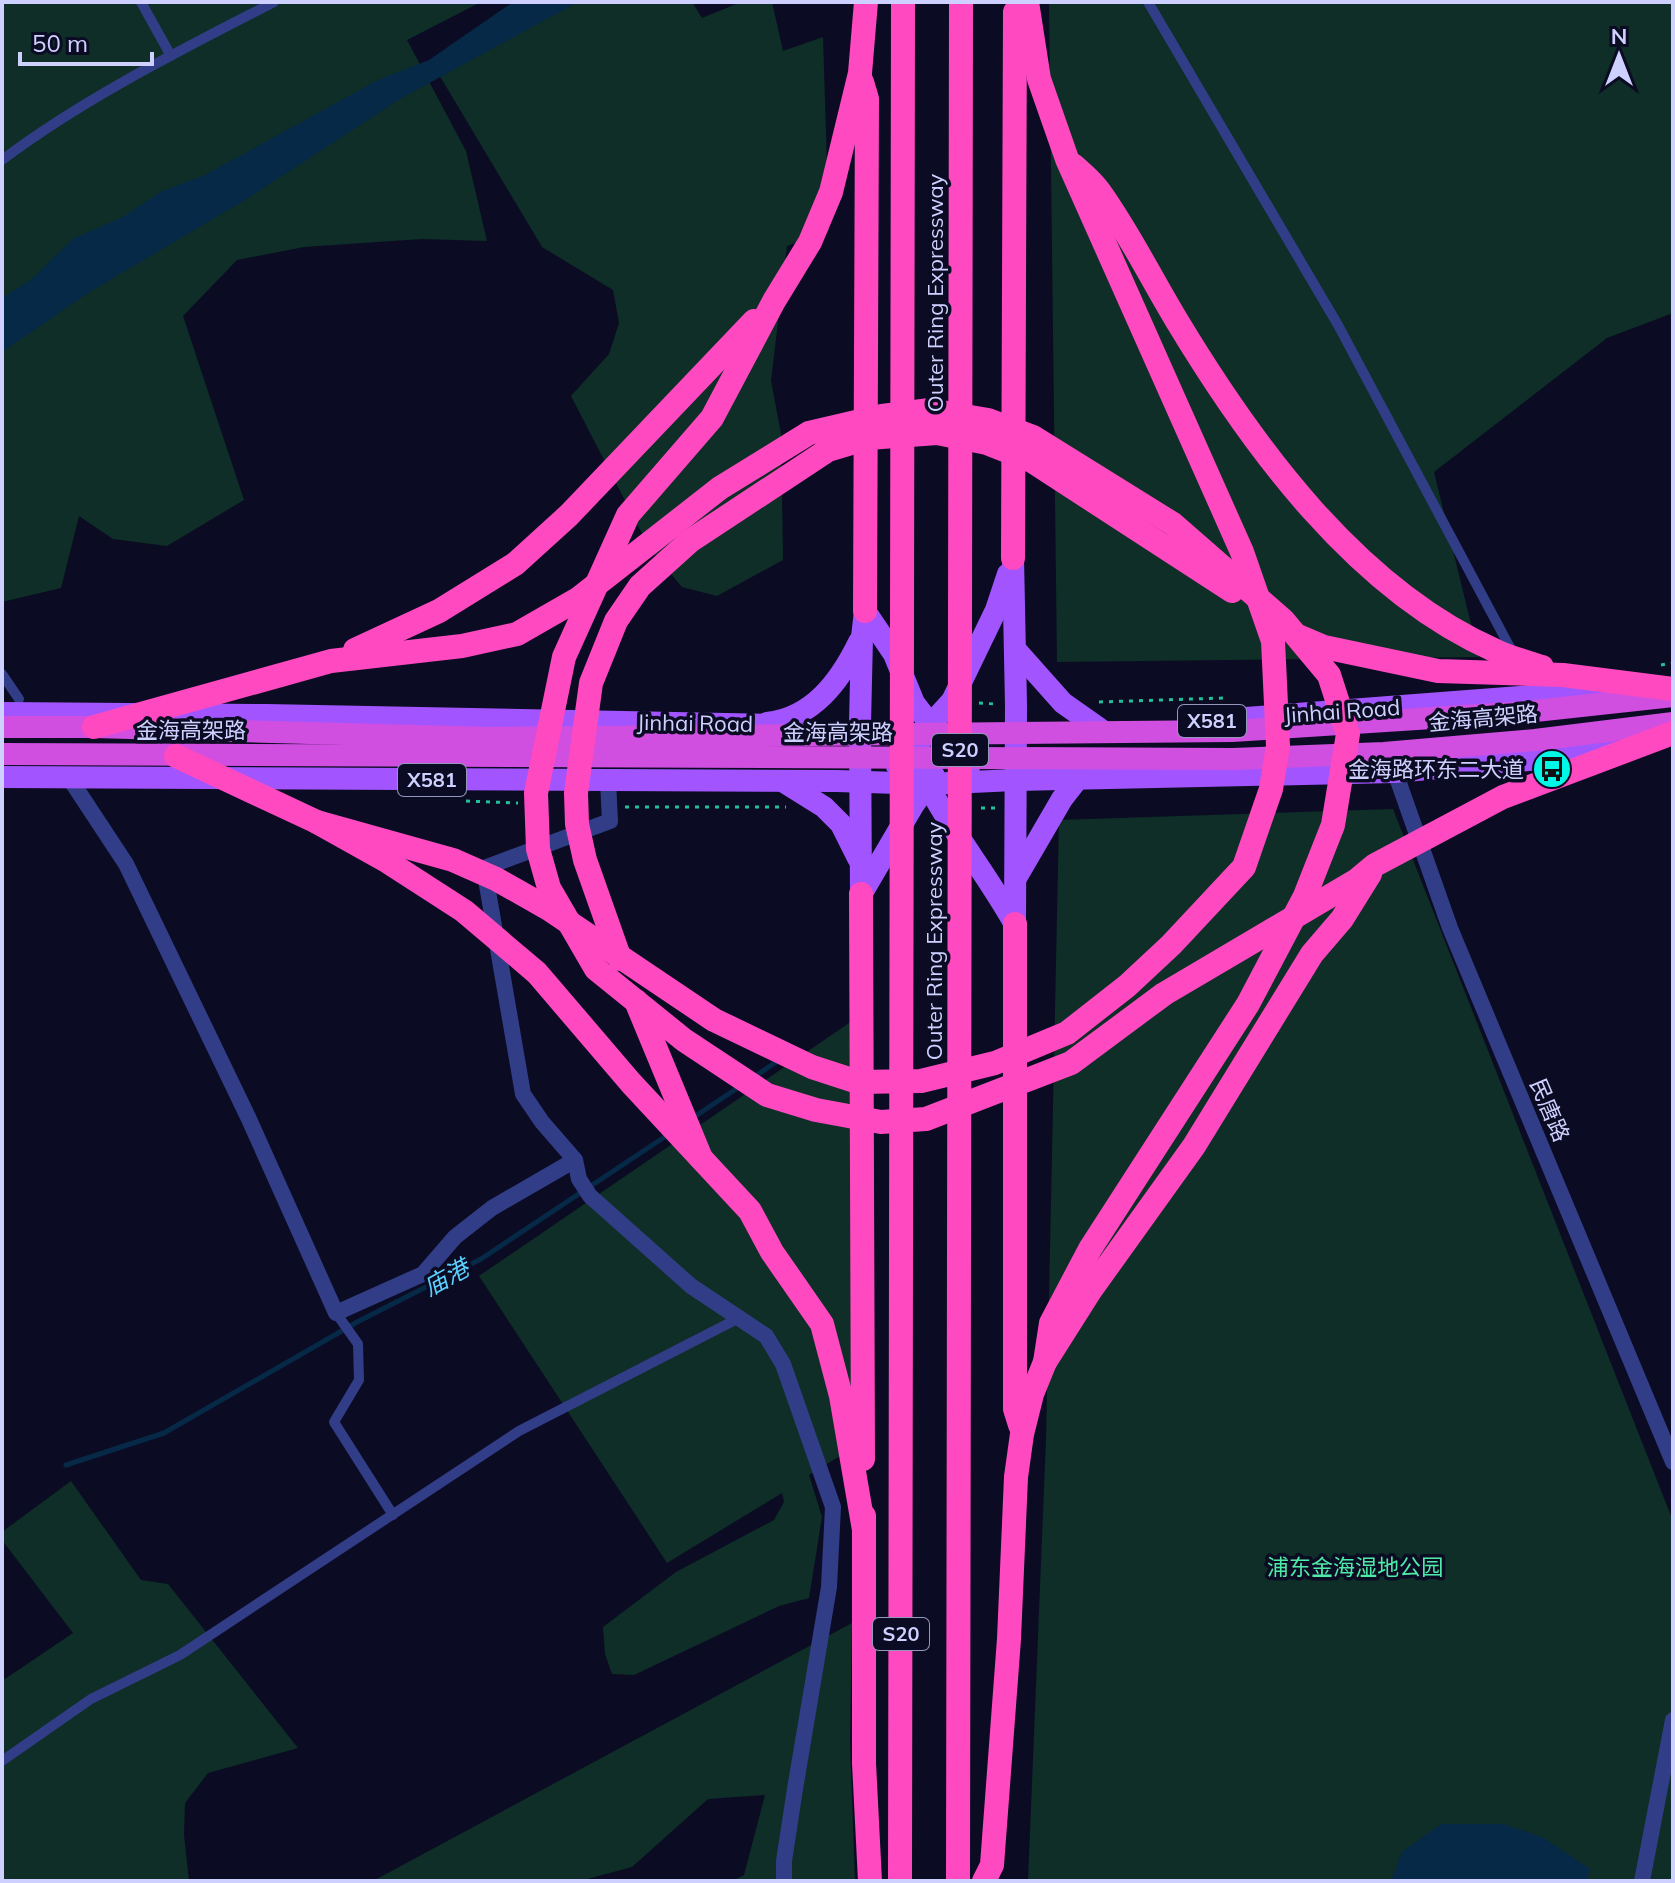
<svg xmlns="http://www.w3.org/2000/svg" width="1675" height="1883" font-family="Mulish,'Noto Sans SC',sans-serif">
	<rect width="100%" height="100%" fill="#0b0c23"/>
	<g fill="#0e2e27">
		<polygon points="2,2 481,2 407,40 466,151 487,241 422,239 304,247 237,260 183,316 244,500 167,546 113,539 79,516 61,588 2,602"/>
		<polygon points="571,2 692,2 702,18 741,2 772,2 783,51 823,37 829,231 787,246 771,381 781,434 783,560 717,596 682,587 650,549 571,396 609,354 619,323 613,290 542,247 438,73"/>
		<polygon points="1049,2 1673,2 1673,313 1607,338 1434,472 1479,657 1057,662"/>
		<polygon points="1393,809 1673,1521 1673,1881 1028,1881 1046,1440 1059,820"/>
		<polygon points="855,1019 853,1448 809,1475 822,1517 809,1598 779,1606 634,1675 612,1674 605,1654 603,1627 676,1572 774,1520 784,1502 782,1493 667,1563 479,1276"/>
		<polygon points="71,1481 141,1580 168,1584 298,1748 208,1773 185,1803 184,1835 189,1881 2,1881 2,1681 73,1633 2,1540 2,1532"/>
		<polygon points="852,1623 850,1741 855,1881 732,1881 744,1875 765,1795 708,1799 632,1867 580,1881 373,1881"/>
	</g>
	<g fill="#062947">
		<polygon points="513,2 578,2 400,99 245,200 88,293 2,352 2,298 32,279 74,238 123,217 162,191 205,175 378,80 429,60"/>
		<polygon points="1441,1824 1503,1824 1542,1837 1590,1869 1586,1881 1391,1881 1402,1852"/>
	</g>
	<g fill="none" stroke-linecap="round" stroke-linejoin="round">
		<g stroke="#062947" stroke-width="5">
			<polyline points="754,1077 779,1060"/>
			<polyline points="691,1119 739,1087"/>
			<polyline points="66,1465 164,1433 359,1321 481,1259 669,1134"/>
		</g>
		<g stroke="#22bf9a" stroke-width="3" stroke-dasharray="4 6" stroke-linecap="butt">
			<polyline points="1661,665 1673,663"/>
			<polyline points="1099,702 1223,698"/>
			<polyline points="979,703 995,704"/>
			<polyline points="466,801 518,803"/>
			<polyline points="625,807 786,807"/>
			<polyline points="981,808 998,808"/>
		</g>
		<g stroke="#323d87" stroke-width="10">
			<polyline points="141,2 171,56"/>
			<polyline points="1148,2 1338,325 1514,655"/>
			<path d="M2 160C84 98 183 49 274 2"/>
			<polyline points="2,674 19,699"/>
			<polyline points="336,1313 358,1344 359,1380 334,1422 393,1515"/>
			<polyline points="2,1761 91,1699 180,1655 519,1431 739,1318"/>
		</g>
		<g stroke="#323d87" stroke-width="16">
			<polyline points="1395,772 1450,928 1673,1462"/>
			<polyline points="70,779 126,864 248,1117 336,1313 423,1274 455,1237 492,1208 575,1160"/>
			<polyline points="608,781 610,821 484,868 523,1094 542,1122 575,1160 579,1179 590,1196 691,1286 766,1336 783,1364 833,1507 829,1587 795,1789 784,1861 784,1881"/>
			<polyline points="1642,1881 1673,1720"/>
		</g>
		<g stroke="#a255ff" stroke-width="22">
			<polyline points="1013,558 1016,705 1015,924"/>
			<polyline points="865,611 894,654 914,703 953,754 969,768"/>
			<polyline points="1015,649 1063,703 1100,729"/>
			<polyline points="2,713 266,715 783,725"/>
			<polyline points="1192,722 1534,696 1612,686"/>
			<path d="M767 723C813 718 840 681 859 642"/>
			<polyline points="897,766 913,754 931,724 952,701 996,610 1008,574"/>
			<path d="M922 773C947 826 985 871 1013 921"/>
			<polyline points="2,777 837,781 928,784 1015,780 1395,772 1550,758 1611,750"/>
			<polyline points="784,782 824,807 841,824 858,858"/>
			<polyline points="1016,878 1062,799 1076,781"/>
			<polyline points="862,893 914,804 934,776"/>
			<polyline points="861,894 860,724 862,637 865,611"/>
		</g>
		<g stroke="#d04fe0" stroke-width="22">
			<polyline points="2,727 94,727 490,738 1232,731 1526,712 1673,696"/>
			<polyline points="2,754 1233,759 1384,753 1535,740 1673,723"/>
		</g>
		<g stroke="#ff49c0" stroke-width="24">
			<polyline points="866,2 860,73 831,192 810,242 774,301 712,418 628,515 564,657 536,793 538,849 549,888 596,969 684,1040 767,1095 816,1110 881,1122 926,1119 1071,1063 1164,994 1357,880 1375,865 1503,797 1673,733"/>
			<polyline points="862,82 867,99 865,611"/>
			<path d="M1073 165C1082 173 1092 181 1099 191 1128 231 1151 278 1177 321 1253 447 1357 590 1496 651 1511 658 1527 662 1542 667"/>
			<polyline points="1013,558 1015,12"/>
			<polyline points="1298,636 1324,647 1438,671 1563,675 1673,689"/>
			<polyline points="355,650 439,611 515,564 569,515 754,321"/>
			<polyline points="94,727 331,661 462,646 517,634 578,599 720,488 809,433 882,416 930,410 988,420 1033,437 1173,524 1283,620 1329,675 1348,734 1333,825 1305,896 1248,1004 1090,1249 1051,1323 1045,1362"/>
			<polyline points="176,756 317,822 385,860 464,911 537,973 631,1083 750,1211 772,1252 822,1324 841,1396 864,1530"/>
			<polyline points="317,822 453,860 496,879 549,909 714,1020 812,1067 858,1082 921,1081 995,1063 1067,1033 1127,986 1171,945 1244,867 1271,789 1278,746 1273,641 1242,552 1067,159 1039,79 1027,2"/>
			<polyline points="861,894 863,1459"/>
			<polyline points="1015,924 1015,1409 1020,1425"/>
			<polyline points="620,959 585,860 577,824 576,793 591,683 616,621 640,586 690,541 828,450 868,438 937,433 987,443 1032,461 1232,591"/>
			<polyline points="636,1001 701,1158"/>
			<polyline points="864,1516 864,1763 870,1881"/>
			<polyline points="900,1881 903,2"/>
			<polyline points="958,1881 961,2"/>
			<polyline points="984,1881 992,1865 1009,1639 1016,1477 1022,1434 1032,1394 1045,1362 1090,1291 1194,1146 1312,954 1342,919 1370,874"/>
		</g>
	</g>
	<defs>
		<g id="bus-disc" transform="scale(2)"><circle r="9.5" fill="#00f9e6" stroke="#0b0c23"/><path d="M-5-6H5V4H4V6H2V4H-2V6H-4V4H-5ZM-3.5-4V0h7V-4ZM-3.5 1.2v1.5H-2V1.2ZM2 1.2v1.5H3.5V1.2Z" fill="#111"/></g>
	</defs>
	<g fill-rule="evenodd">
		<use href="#bus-disc" x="1552" y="769"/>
	</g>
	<g text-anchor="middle" stroke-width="7" stroke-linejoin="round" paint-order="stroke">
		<g fill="#0b0c23" stroke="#9496bd" stroke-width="2">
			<rect x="1178" y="705" width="68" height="32" rx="6"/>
			<rect x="932" y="734" width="56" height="32" rx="6"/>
			<rect x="398" y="764" width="68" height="32" rx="6"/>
			<rect x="873" y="1618" width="56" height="32" rx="6"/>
		</g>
		<g font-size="20" font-weight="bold" fill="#ced1ff">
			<text x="1212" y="728">X581</text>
			<text x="960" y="757">S20</text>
			<text x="432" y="787">X581</text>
			<text x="901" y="1641">S20</text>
		</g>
		<g font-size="22" fill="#ced1ff" stroke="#0b0c23">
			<text transform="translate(935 293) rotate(-90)" y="8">Outer Ring Expressway</text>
			<text transform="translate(1342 711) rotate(-4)" y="8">Jinhai Road</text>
			<text transform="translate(1483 718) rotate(-5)" y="8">金海高架路</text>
			<text transform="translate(695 723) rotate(1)" y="8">Jinhai Road</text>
			<text x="191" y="738">金海高架路</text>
			<text x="838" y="740">金海高架路</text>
			<text transform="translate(934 941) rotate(-90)" y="8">Outer Ring Expressway</text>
			<text transform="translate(1550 1110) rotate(67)" y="8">民唐路</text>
		</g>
		<g font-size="22" fill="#ced1ff" stroke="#0b0c23" text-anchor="end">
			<text x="1524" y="777">金海路环东二大道</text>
		</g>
		<g font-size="22" fill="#4eeba8" stroke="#0b0c23">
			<text x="1355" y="1575">浦东金海湿地公园</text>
		</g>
		<g font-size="24" font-style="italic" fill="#5cd0ff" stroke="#0b0c23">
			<text transform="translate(446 1278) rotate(-29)" y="8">庙港</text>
		</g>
	</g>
	<rect width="1675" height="1883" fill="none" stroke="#ced1ff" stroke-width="8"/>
	<g transform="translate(1619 56)" stroke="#0b0c23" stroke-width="6" paint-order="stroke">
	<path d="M0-6L14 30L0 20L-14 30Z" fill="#ced1ff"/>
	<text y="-12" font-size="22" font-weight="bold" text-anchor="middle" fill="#ced1ff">N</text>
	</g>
	<path d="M20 52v12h132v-12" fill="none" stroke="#ced1ff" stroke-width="4"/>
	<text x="32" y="52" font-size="24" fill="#ced1ff" stroke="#0b0c23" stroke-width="6" paint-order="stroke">50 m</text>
</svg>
